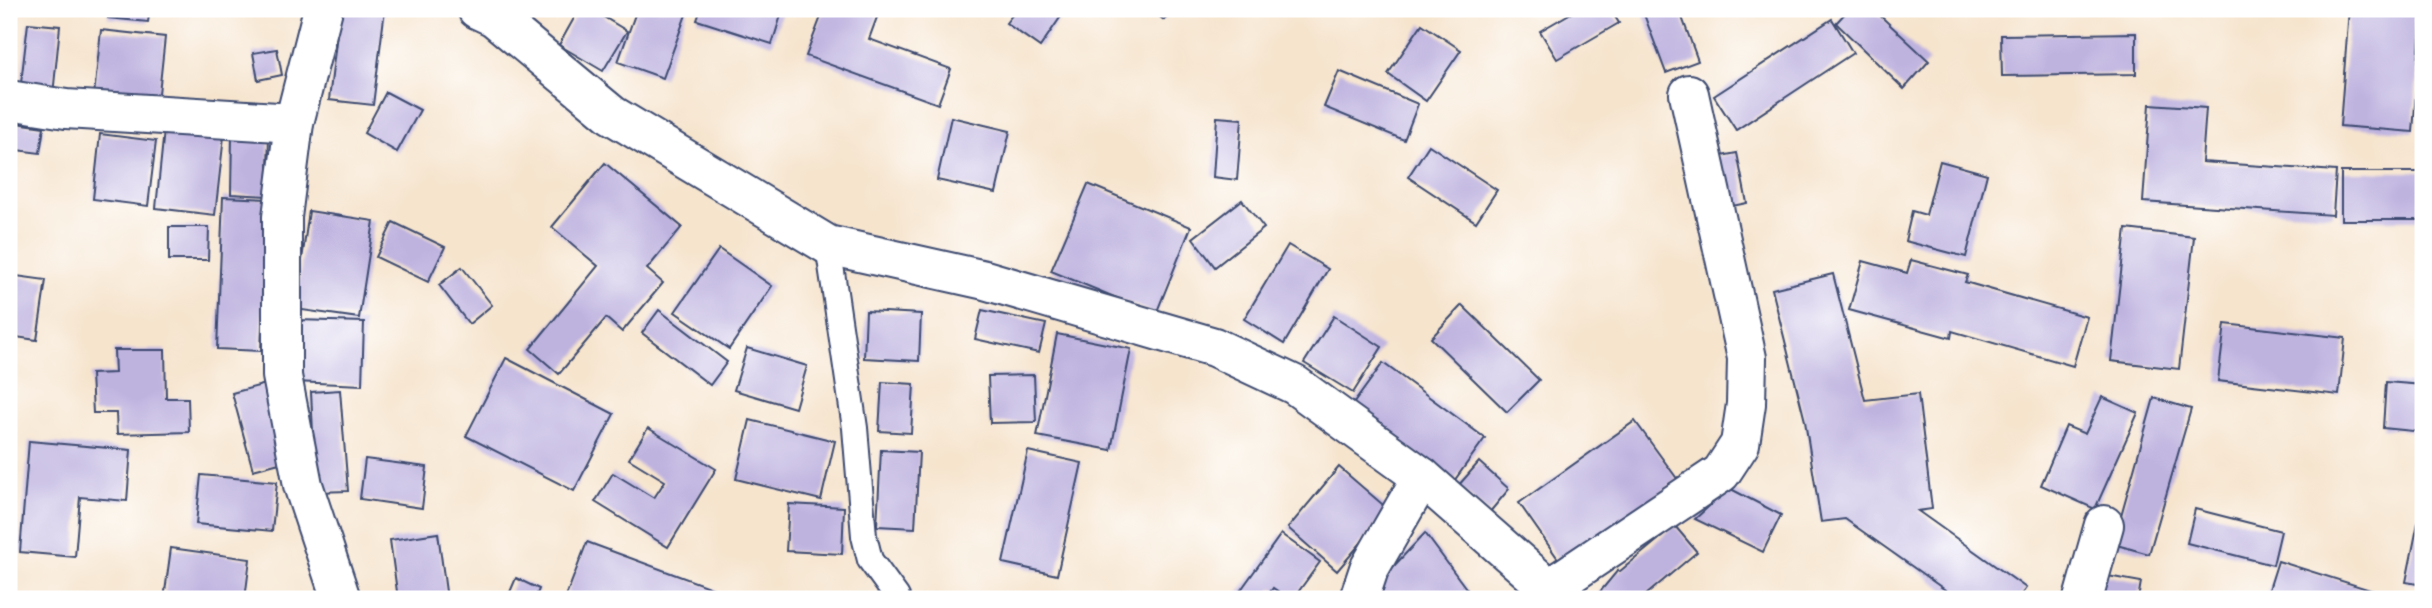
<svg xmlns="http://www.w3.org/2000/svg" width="2432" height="608" font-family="'Shantell Sans',sans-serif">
	<rect width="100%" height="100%" fill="#fff"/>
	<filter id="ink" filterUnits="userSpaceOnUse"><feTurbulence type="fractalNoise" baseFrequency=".0143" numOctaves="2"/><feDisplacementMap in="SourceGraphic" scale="14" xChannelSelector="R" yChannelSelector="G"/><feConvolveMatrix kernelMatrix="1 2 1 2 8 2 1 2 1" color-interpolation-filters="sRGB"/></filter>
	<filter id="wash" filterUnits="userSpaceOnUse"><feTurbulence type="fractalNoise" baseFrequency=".00686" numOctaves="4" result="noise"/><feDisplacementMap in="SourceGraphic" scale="28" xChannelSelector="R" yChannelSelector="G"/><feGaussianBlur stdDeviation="1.57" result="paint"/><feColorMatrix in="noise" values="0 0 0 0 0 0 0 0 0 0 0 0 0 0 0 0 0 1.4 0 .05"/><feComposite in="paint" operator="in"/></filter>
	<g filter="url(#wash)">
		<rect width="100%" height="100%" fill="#f6e4cd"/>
		<g id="blocks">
			<g fill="#beb2df">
				<polygon points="109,9 150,9 148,22 108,18"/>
				<polygon points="340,9 385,9 373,105 329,100"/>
				<polygon points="569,9 608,9 604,17 627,31 603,71 559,45 577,13"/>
				<polygon points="637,9 688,9 663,78 618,62"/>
				<polygon points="701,9 783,9 772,44 697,20"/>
				<polygon points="824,9 880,9 869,39 951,69 938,104 806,56"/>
				<polygon points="1017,9 1066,9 1040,47 1006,23"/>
				<polygon points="1150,9 1173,9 1164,20"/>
				<polygon points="1578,9 1610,9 1619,23 1557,59 1540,31"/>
				<polygon points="1642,9 1679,9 1698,61 1666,73"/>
				<polygon points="1849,9 1873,9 1929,61 1904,89 1836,23"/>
				<polygon points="2349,9 2422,9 2413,132 2340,126"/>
				<polygon points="1832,19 1853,53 1736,130 1714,96"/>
				<polygon points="28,23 60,26 53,95 20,92"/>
				<polygon points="1422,24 1461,50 1426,101 1388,74"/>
				<polygon points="101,30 165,37 157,112 93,105"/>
				<polygon points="2136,33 2136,74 2002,76 2001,35"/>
				<polygon points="277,49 282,75 258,80 253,53"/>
				<polygon points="1339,71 1418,104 1404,140 1324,107"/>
				<polygon points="386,92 420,110 397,152 364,133"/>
				<polygon points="2150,104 2206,108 2202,162 2336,171 2333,215 2143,202"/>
				<polygon points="951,117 1010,131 996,193 937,180"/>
				<polygon points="1217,117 1242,119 1237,180 1213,177"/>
				<polygon points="9,122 44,127 40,153 9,149"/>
				<polygon points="164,130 224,136 215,215 156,208"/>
				<polygon points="100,134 156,141 148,206 93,199"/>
				<polygon points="232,136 269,137 267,196 231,194"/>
				<polygon points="1429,145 1497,190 1476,222 1408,177"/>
				<polygon points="1737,153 1747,203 1727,207 1716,157"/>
				<polygon points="1940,161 1987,174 1966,257 1905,241 1912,211 1926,215"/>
				<polygon points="605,163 682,227 647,269 663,283 622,332 606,318 559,374 530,349 598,266 552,227"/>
				<rect x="2341" y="172" width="82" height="48"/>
				<polygon points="1088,184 1191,227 1156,314 1051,271"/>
				<polygon points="223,197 267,199 261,351 217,349"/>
				<polygon points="1242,200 1264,228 1215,267 1193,238"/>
				<polygon points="309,211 374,221 359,318 295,309"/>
				<polygon points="393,222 445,247 428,282 376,257"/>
				<polygon points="169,227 209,227 208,260 169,260"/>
				<polygon points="2126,229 2194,237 2179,369 2111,361"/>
				<polygon points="1288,245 1328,269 1284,344 1244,319"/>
				<polygon points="719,249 772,286 729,349 675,312"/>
				<polygon points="1911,260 1968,275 1965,282 2087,317 2073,366 1952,331 1951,338 1849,310 1863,261 1907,273"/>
				<polygon points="462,267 492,305 469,324 439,285"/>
				<polygon points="1833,274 1865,400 1918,394 1932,509 1918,511 2026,588 2018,599 1958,599 1845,519 1821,522 1805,421 1772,289"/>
				<polygon points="9,275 46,280 37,340 9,336"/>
				<polygon points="1462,305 1539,380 1507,412 1431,338"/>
				<polygon points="659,310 727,362 710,385 642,333"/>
				<polygon points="982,310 1046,324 1039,353 975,339"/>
				<polygon points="866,311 921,314 919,361 864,358"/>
				<polygon points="1334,316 1382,347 1353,393 1304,363"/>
				<polygon points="297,320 364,322 362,385 295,382"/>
				<polygon points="2225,324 2345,338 2339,395 2218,381"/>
				<polygon points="1057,334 1131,349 1111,450 1037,436"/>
				<polygon points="747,348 807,366 795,408 734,390"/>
				<polygon points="114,350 165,350 166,398 188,398 189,432 117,434 116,413 93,413 91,374 115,373"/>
				<polygon points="506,358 614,414 574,491 466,436"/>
				<polygon points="1383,363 1485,438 1454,481 1351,407"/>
				<polygon points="1034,375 1036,422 990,423 988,376"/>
				<polygon points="882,382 914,384 911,433 879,431"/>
				<polygon points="2386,382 2423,385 2423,432 2383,428"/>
				<polygon points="266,384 287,461 253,470 232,393"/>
				<polygon points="340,390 348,491 316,492 311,392"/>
				<polygon points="2102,397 2138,413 2095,509 2041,485 2066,426 2085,434"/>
				<polygon points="2154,398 2191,409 2149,554 2113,544"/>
				<polygon points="750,420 835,441 821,500 736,479"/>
				<polygon points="1635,421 1678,480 1561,563 1519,503"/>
				<polygon points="648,428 716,469 668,547 595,502 613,473 654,498 665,481 629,459"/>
				<polygon points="29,441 131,450 127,501 80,497 75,557 20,552"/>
				<polygon points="881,450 919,452 915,528 877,526"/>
				<polygon points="1028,451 1082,463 1057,575 1003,563"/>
				<polygon points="365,459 427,467 422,508 360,499"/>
				<polygon points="1479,462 1509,489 1489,513 1458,486"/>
				<polygon points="1339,467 1389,510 1337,571 1288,528"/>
				<polygon points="201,475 277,482 272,531 196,524"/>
				<polygon points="1729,488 1781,515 1763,552 1695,519"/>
				<polygon points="2422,503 2423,503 2423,585 2406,582"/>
				<polygon points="789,504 844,507 842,554 786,551"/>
				<polygon points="2195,509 2281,531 2273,565 2187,543"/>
				<polygon points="1675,526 1697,552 1646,595 1651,599 1594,599 1618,570 1619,572"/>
				<polygon points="438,533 447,599 398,599 390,540"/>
				<polygon points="1425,533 1474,599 1384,599 1376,585"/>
				<polygon points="1281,534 1320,562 1293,599 1289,599 1273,588 1265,599 1246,599 1238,594"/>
				<polygon points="587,542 717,590 713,599 565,599"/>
				<polygon points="171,548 250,559 245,599 217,597 217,599 164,599"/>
				<polygon points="2278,561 2377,592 2374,599 2266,599"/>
				<polygon points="2102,575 2141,582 2138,599 2097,599"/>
				<polygon points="516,578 539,589 535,599 507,599"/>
				<polygon points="2383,593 2423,597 2423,599 2383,599"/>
			</g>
		</g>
	</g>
	<g filter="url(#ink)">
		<use href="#blocks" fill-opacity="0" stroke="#3c4a6f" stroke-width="2"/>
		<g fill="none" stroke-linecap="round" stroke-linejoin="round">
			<g stroke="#3c4a6f" stroke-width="28">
				<polyline id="service" points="828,245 855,428 864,536 870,560 897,597"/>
			</g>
			<g stroke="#3c4a6f" stroke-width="42">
				<g id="minor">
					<polyline points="323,9 294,123 282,217 282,376 303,485 341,599"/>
					<polyline points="477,9 494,17 612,115 828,245 985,280 1214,347 1295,385 1422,477 1561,599"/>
					<polyline points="9,100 66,109 294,123"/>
					<polyline points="1548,589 1721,473 1740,444 1746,404 1747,358 1689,94"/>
					<polyline points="1359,599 1369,569 1422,477"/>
					<polyline points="2083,599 2104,525"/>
				</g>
			</g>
			<use href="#service" stroke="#fff" stroke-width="24"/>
			<use href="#minor" stroke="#fff" stroke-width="38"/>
		</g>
	</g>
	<rect width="2432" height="608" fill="none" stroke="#fff" stroke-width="35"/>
</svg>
